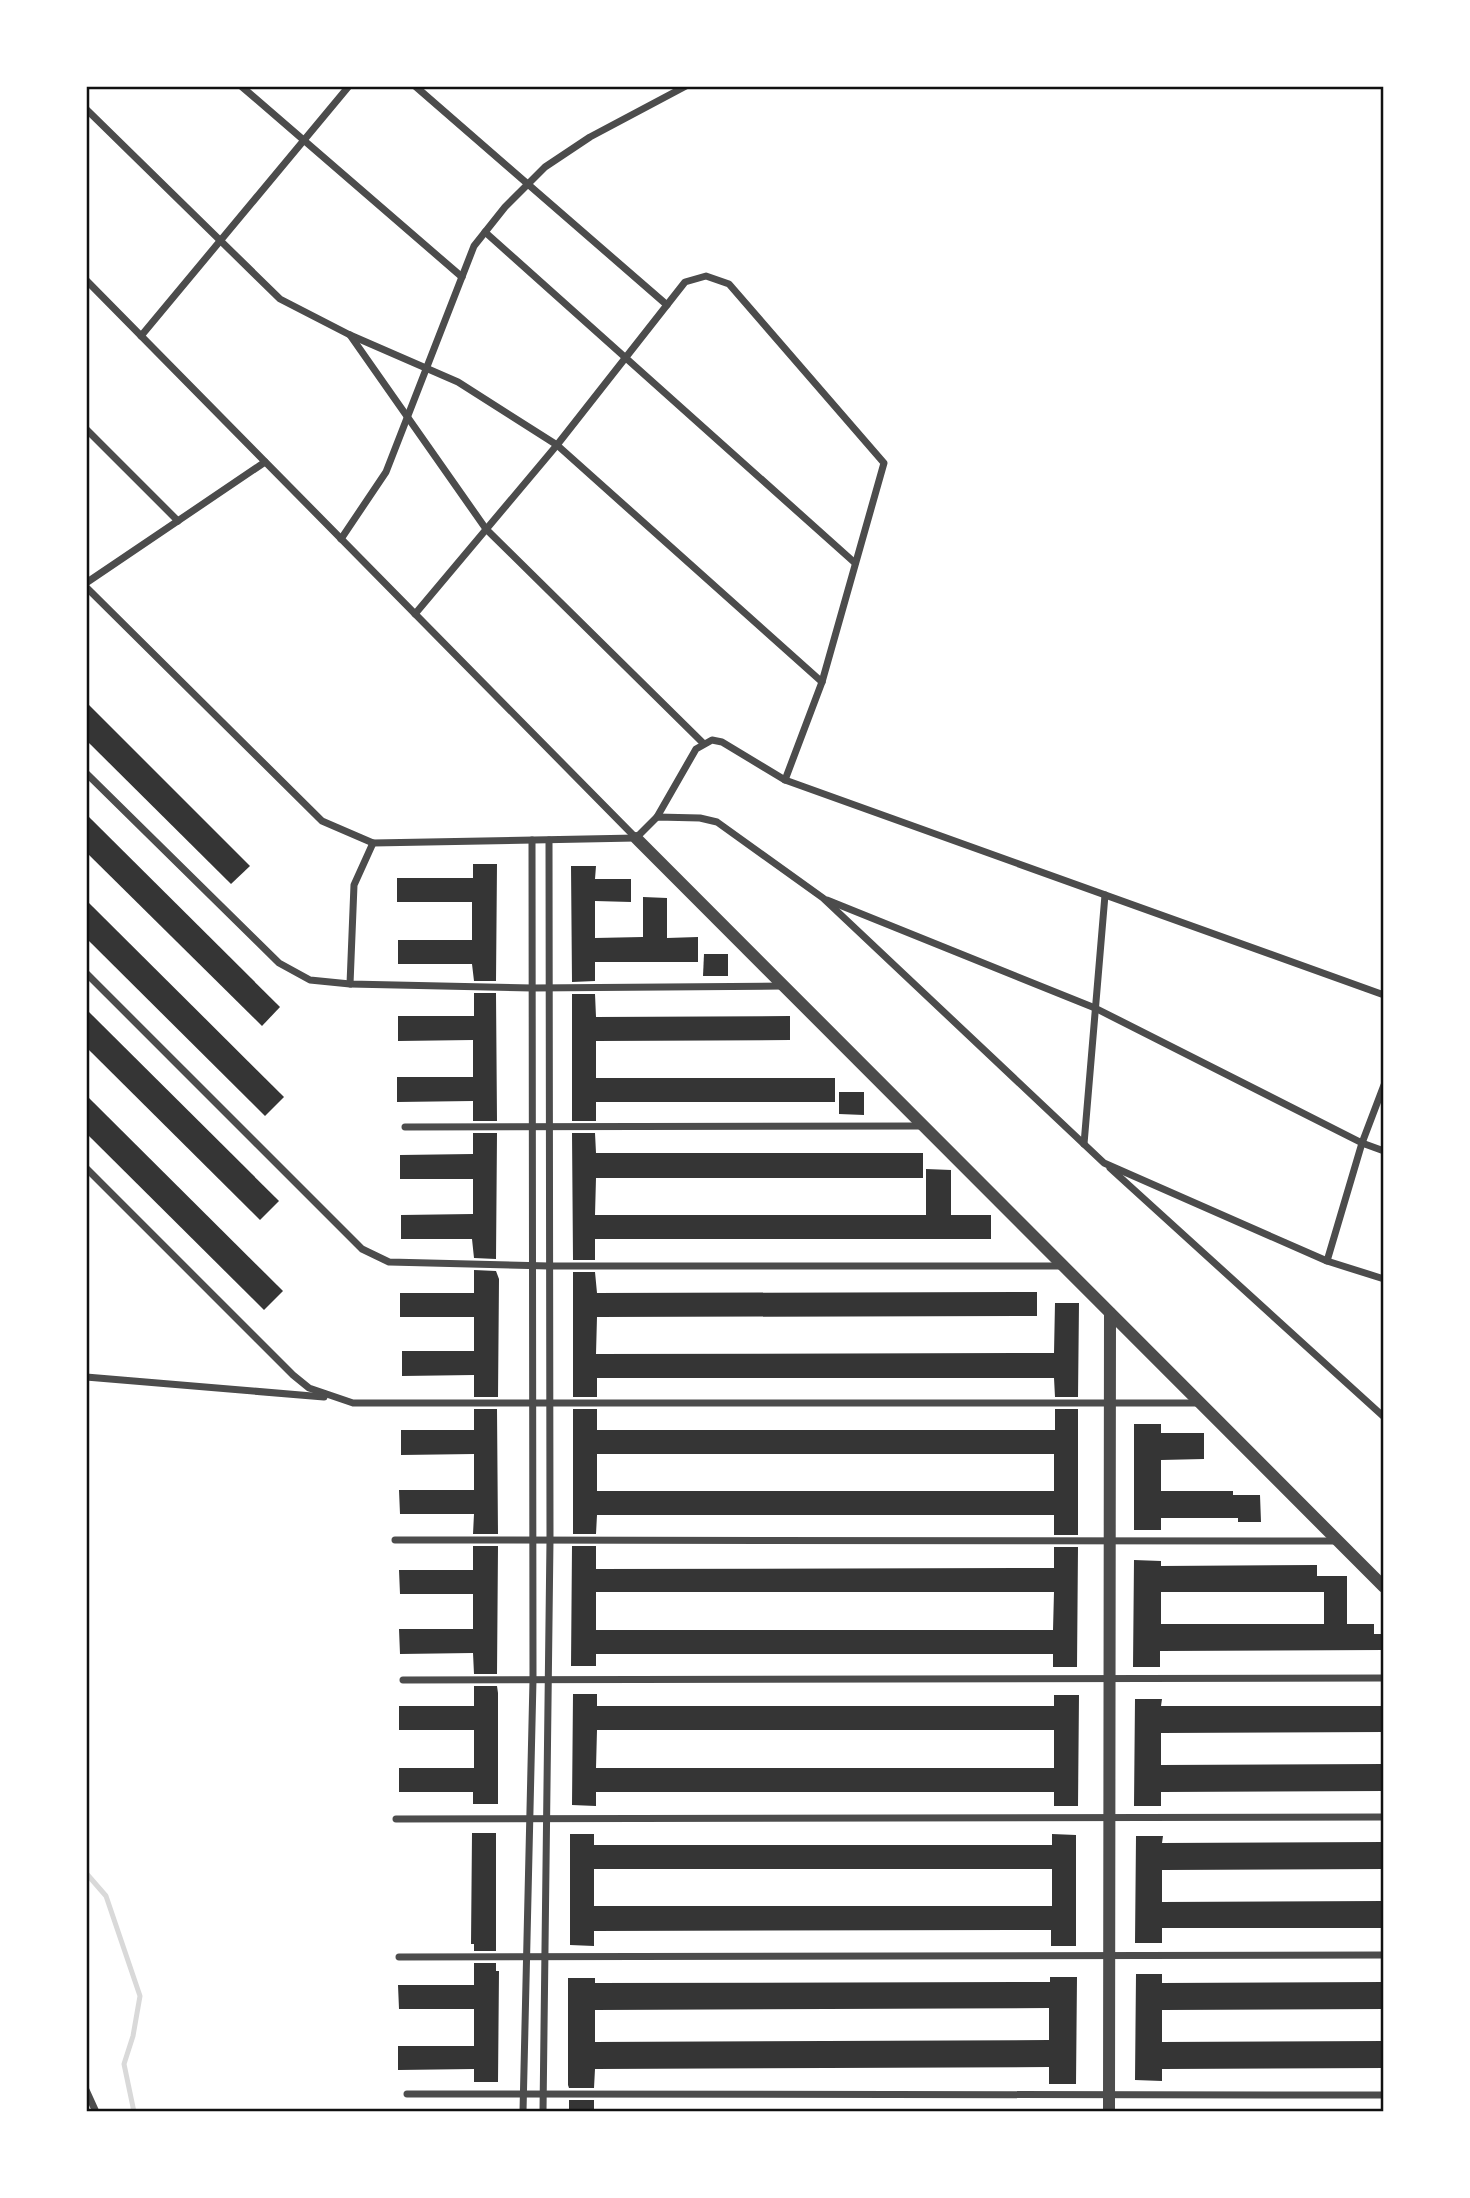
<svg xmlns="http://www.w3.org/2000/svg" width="1470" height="2198" font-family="'Alegreya Sans',sans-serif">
	<rect width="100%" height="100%" fill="#fff"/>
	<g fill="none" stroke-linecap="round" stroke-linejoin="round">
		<polyline stroke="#d9d9d9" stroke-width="5" points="86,1873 106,1896 140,1996 133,2036 124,2064 134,2112"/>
	</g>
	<g fill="#353535" fill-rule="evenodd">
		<polygon points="86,702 250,866 231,884 86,740"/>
		<polygon points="86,814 280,1007 262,1026 86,852"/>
		<polygon points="473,864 497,864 496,981 474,981 472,964 398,964 398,940 472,940 472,902 397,902 397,878 473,878"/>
		<polygon points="571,866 596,866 595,879 631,879 631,902 595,901 595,938 643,937 643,897 667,898 667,938 698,937 698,962 595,962 595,981 572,982"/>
		<polygon points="86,900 284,1097 265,1116 86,938"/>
		<polygon points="704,954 728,954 728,976 703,976"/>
		<polygon points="474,993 496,993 497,1121 473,1121 473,1101 397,1102 397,1077 473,1077 473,1040 398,1041 398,1016 474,1016"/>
		<polygon points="572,994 595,994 596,1017 790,1016 790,1040 596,1041 596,1078 835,1078 835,1102 596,1102 596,1121 572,1121"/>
		<polygon points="86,1009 279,1201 260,1220 86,1047"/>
		<polygon points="839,1092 864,1092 864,1115 839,1114"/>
		<polygon points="86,1095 283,1291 264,1310 86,1133"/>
		<polygon points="473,1133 497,1133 496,1259 474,1258 472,1239 401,1239 401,1215 473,1214 473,1179 400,1179 400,1155 473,1154"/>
		<polygon points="572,1133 595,1133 596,1153 923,1153 923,1178 596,1178 595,1215 926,1215 926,1169 951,1170 951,1215 991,1215 991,1239 595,1239 595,1260 573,1260"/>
		<polygon points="474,1270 496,1271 499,1279 498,1397 474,1397 474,1375 402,1376 402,1351 474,1351 474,1317 400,1317 400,1293 474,1293"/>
		<polygon points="573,1272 595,1272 597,1293 1037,1292 1037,1316 597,1317 596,1354 1054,1353 1055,1303 1079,1303 1078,1397 1055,1397 1054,1378 597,1378 597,1397 573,1397"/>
		<polygon points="474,1409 497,1409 498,1534 473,1534 474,1514 400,1514 399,1490 474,1490 474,1454 401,1455 401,1430 474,1430"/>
		<path d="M573 1409H597V1430H1055V1409H1078V1535H1054V1515H597L596 1534H573ZM597 1454H1054V1491H597Z"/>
		<polygon points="1134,1424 1161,1424 1161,1433 1204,1433 1204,1459 1161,1460 1161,1491 1233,1491 1233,1495 1260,1495 1261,1522 1238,1522 1238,1518 1161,1518 1161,1530 1134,1530"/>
		<polygon points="473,1546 498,1546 497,1674 474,1674 473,1653 400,1654 399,1629 473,1629 473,1594 400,1594 399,1570 473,1570"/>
		<path d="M572 1546H596V1569L1054 1568V1547H1078L1077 1667H1053V1654H596V1666H571ZM596 1592H1054L1053 1630H596Z"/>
		<path d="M1134 1560 1161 1561V1566L1317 1565V1576H1347V1624H1374V1634H1384V1650L1160 1651V1667H1133ZM1161 1592H1324V1624H1161Z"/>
		<polygon points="474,1686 497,1686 498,1693 498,1804 473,1804 473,1792 399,1792 399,1768 474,1768 474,1730 399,1730 399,1706 474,1706"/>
		<path d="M573 1694H597V1706H1054V1695H1079L1078 1806H1054V1792H596V1806L572 1805ZM597 1730H1054V1768H596Z"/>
		<polygon points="1135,1699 1162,1699 1161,1706 1384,1706 1384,1732 1161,1733 1161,1765 1384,1764 1384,1791 1161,1792 1161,1806 1134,1806"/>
		<polygon points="472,1833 496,1833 496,1951 474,1951 474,1944 471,1944"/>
		<path d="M570 1834H594V1845H1052V1834L1076 1835V1946H1051V1930H1014L594 1931V1946L570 1945ZM594 1869H1052V1906H594Z"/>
		<polygon points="1136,1836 1163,1836 1162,1843 1384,1842 1384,1869 1162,1870 1162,1902 1384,1901 1384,1928 1162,1928 1162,1943 1135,1943"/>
		<polygon points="474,1963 496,1963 496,1971 499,1971 498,2082 474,2082 474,2069 398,2070 398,2046 474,2046 474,2009 399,2009 398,1985 474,1985"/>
		<polygon points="1136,1974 1162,1974 1162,1983 1384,1982 1384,2009 1162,2010 1162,2042 1384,2041 1384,2068 1162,2069 1162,2081 1135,2080"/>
		<path d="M1050 1977H1077L1076 2084H1049V2067L595 2069 594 2088H569L568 2085V1978H595V1983L1050 1982ZM1049 2008V2040L595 2042V2010Z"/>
		<rect x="569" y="2100" width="25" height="12"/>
	</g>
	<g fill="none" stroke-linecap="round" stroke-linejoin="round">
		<g stroke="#4c4c4c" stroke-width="7">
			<polyline points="241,86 462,277"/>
			<polyline points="415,86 667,305"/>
			<polyline points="86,109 280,299 350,335 458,382 557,445 822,682"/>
			<polyline points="485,232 855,563"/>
			<polyline points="86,280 636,838"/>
			<polyline points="350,335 486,529 703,743"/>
			<polyline points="141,336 349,86"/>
			<polyline points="86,429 178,521"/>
			<polyline points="341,539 386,472 474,246 505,207 545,167 590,137 686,86"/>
			<polyline points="86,583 265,462"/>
			<polyline points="86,587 322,821 373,843 636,838"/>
			<polyline points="415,614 557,445 685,282 706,276 729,284 884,463 822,682 785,780"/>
			<polyline points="86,773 279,963 310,980 350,984 532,988 783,986"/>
			<polyline points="657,817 696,749 712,740 722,742 785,780 1384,995"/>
			<polyline points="636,838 657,817 700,818 717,822 823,898 1104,1163 1327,1261 1384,1279"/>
			<polyline points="827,900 1095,1008 1362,1143 1384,1151"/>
			<polyline points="86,973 362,1249 389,1262 549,1266 1063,1266"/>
			<polyline points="350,984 354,885 373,843"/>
			<polyline points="405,1127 923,1126"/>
			<polyline points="1084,1144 1105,895"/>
			<polyline points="86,1168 293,1375 309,1388 353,1403 1200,1403"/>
			<polyline points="1110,1168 1384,1417"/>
			<polyline points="1327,1261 1362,1143 1384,1085"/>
			<polyline points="86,1377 324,1397"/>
			<polyline points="395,1540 1337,1541"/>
			<polyline points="403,1680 1384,1678"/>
			<polyline points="396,1819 1384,1817"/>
			<polyline points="399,1957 1384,1955"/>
			<polyline points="86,2090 96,2112"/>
			<polyline points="407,2094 1384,2095"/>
			<polyline points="523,2112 533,1680 532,840"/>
			<polyline points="543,2112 550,1540 549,840"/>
		</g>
		<g stroke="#4c4c4c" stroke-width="12">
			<polyline points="636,838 1384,1587"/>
			<polyline points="1109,2112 1110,1313"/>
		</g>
	</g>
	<rect width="1470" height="2198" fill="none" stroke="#ffffff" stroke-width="175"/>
	<rect x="88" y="88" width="1294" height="2022" fill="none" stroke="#111" stroke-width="2.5"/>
</svg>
